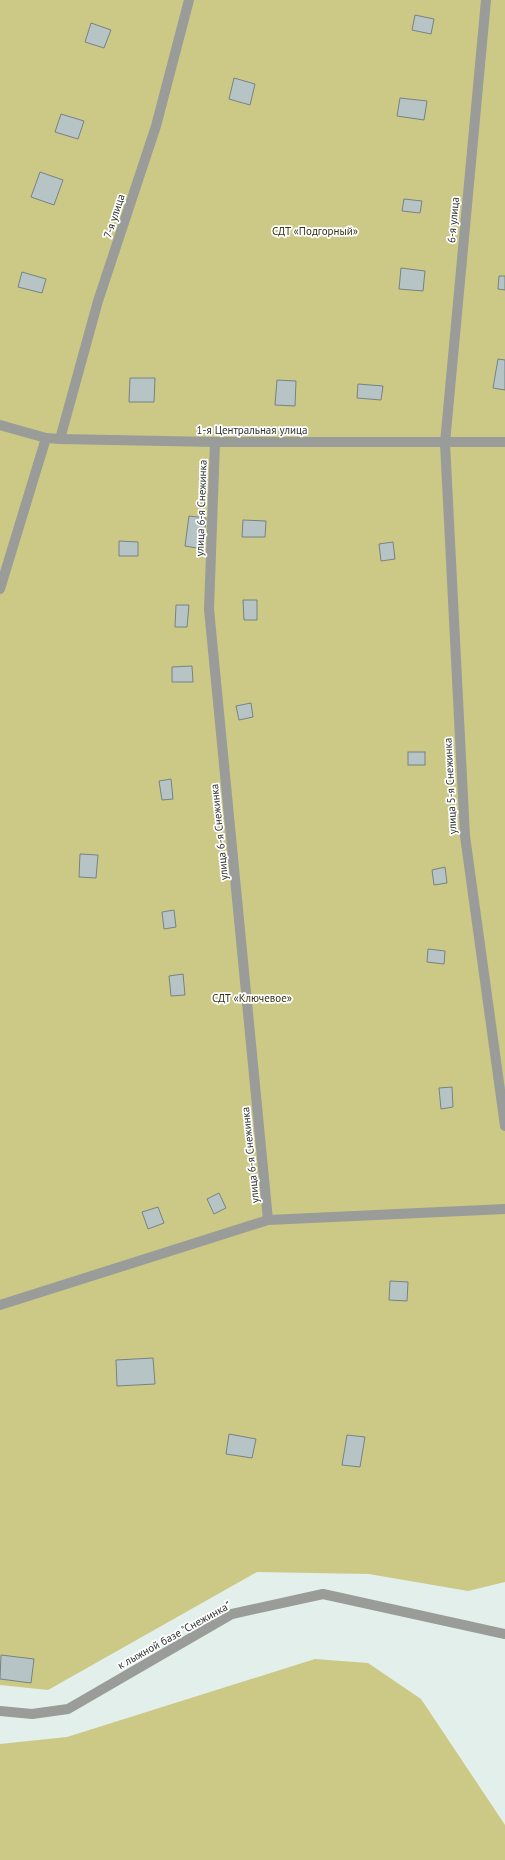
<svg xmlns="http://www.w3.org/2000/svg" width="505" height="1860" font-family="'PT Sans',sans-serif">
	<rect width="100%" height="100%" fill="#e2efeb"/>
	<g fill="#cbc985">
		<polygon points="0,0 505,0 505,1582 468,1591 369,1574 257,1572 48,1690 0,1685"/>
		<polygon points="315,1659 368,1663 421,1699 505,1825 505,1860 0,1860 0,1744 67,1737"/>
	</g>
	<g fill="#b7c4c6" stroke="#778284">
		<polygon points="415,15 434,19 431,34 412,30"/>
		<polygon points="91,23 111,30 104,48 85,42"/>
		<polygon points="234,78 255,84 250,105 229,99"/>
		<polygon points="400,98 427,101 424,120 397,116"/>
		<polygon points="61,114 84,121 78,139 55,132"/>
		<polygon points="40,172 63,180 54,205 31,197"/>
		<polygon points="404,199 422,201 420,213 402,211"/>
		<polygon points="401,268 425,271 423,291 399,289"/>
		<polygon points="22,272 46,279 42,293 18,287"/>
		<polygon points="499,276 505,276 505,290 498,289"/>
		<polygon points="498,359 505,360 505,390 493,388"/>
		<polygon points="130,378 155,378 154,402 129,402"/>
		<polygon points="277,380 296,381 295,406 275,405"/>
		<polygon points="358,384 383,386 381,400 357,398"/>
		<polygon points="189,516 206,518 203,549 185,546"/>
		<polygon points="243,520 266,521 265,537 242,537"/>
		<polygon points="119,541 138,542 138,556 119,556"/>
		<polygon points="393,542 395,559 381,561 379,544"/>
		<polygon points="243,600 257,600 257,620 244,620"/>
		<polygon points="176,605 189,605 187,627 175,627"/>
		<polygon points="192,666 193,682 172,682 172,667"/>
		<polygon points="251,703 253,717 239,720 236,706"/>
		<rect x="408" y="752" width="17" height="13"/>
		<polygon points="171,779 173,799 162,800 159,781"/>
		<polygon points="80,854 98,855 96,878 79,877"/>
		<polygon points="445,867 447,883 434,885 432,870"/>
		<polygon points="174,910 176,927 164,929 162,912"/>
		<polygon points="428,949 445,951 444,964 427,962"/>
		<polygon points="183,974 185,995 171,996 169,976"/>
		<polygon points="452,1087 453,1107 441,1109 439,1088"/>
		<polygon points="219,1193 226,1208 214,1214 207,1199"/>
		<polygon points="158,1207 164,1223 148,1229 142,1212"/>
		<polygon points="390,1281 408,1282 407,1301 389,1300"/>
		<polygon points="153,1358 155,1384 117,1386 116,1360"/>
		<polygon points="229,1434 256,1439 252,1458 226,1454"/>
		<polygon points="347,1435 365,1437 360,1467 342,1465"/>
		<polygon points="1,1655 34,1659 31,1683 0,1679"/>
	</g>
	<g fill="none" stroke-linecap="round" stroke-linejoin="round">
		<g stroke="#999c98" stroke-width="10">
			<polyline points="486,0 445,443 465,836 505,1126"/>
			<polyline points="0,425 46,438 60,439 215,442 505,442"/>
			<polyline points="60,439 98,301 156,126 189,0"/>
			<polyline points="215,442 209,609 268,1220"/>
			<polyline points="0,589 46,438"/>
			<polyline points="0,1305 268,1220 505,1209"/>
			<polyline points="0,1711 32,1714 68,1709 232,1614 323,1594 505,1634"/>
		</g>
	</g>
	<g text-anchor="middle" stroke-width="3.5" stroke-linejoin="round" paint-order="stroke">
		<g font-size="11" fill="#2e3331" stroke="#fff">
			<text transform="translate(114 216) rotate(-72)" y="4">7-я улица</text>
			<text transform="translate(453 220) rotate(-85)" y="4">6-я улица</text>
			<text x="252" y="434">1-я Центральная улица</text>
			<text transform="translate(201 508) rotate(-88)" y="4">улица 6-я Снежинка</text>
			<text transform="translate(450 786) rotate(-93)" y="4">улица 5-я Снежинка</text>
			<text transform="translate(219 832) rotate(-96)" y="4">улица 6-я Снежинка</text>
			<text transform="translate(250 1155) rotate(-96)" y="4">улица 6-я Снежинка</text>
			<text transform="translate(174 1635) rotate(-29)" y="4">к лыжной базе "Снежинка"</text>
		</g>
		<g font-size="11" fill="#363412" stroke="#fff">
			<text x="315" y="235">СДТ «Подгорный»</text>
			<text x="252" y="1002">СДТ «Ключевое»</text>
		</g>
	</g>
</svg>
